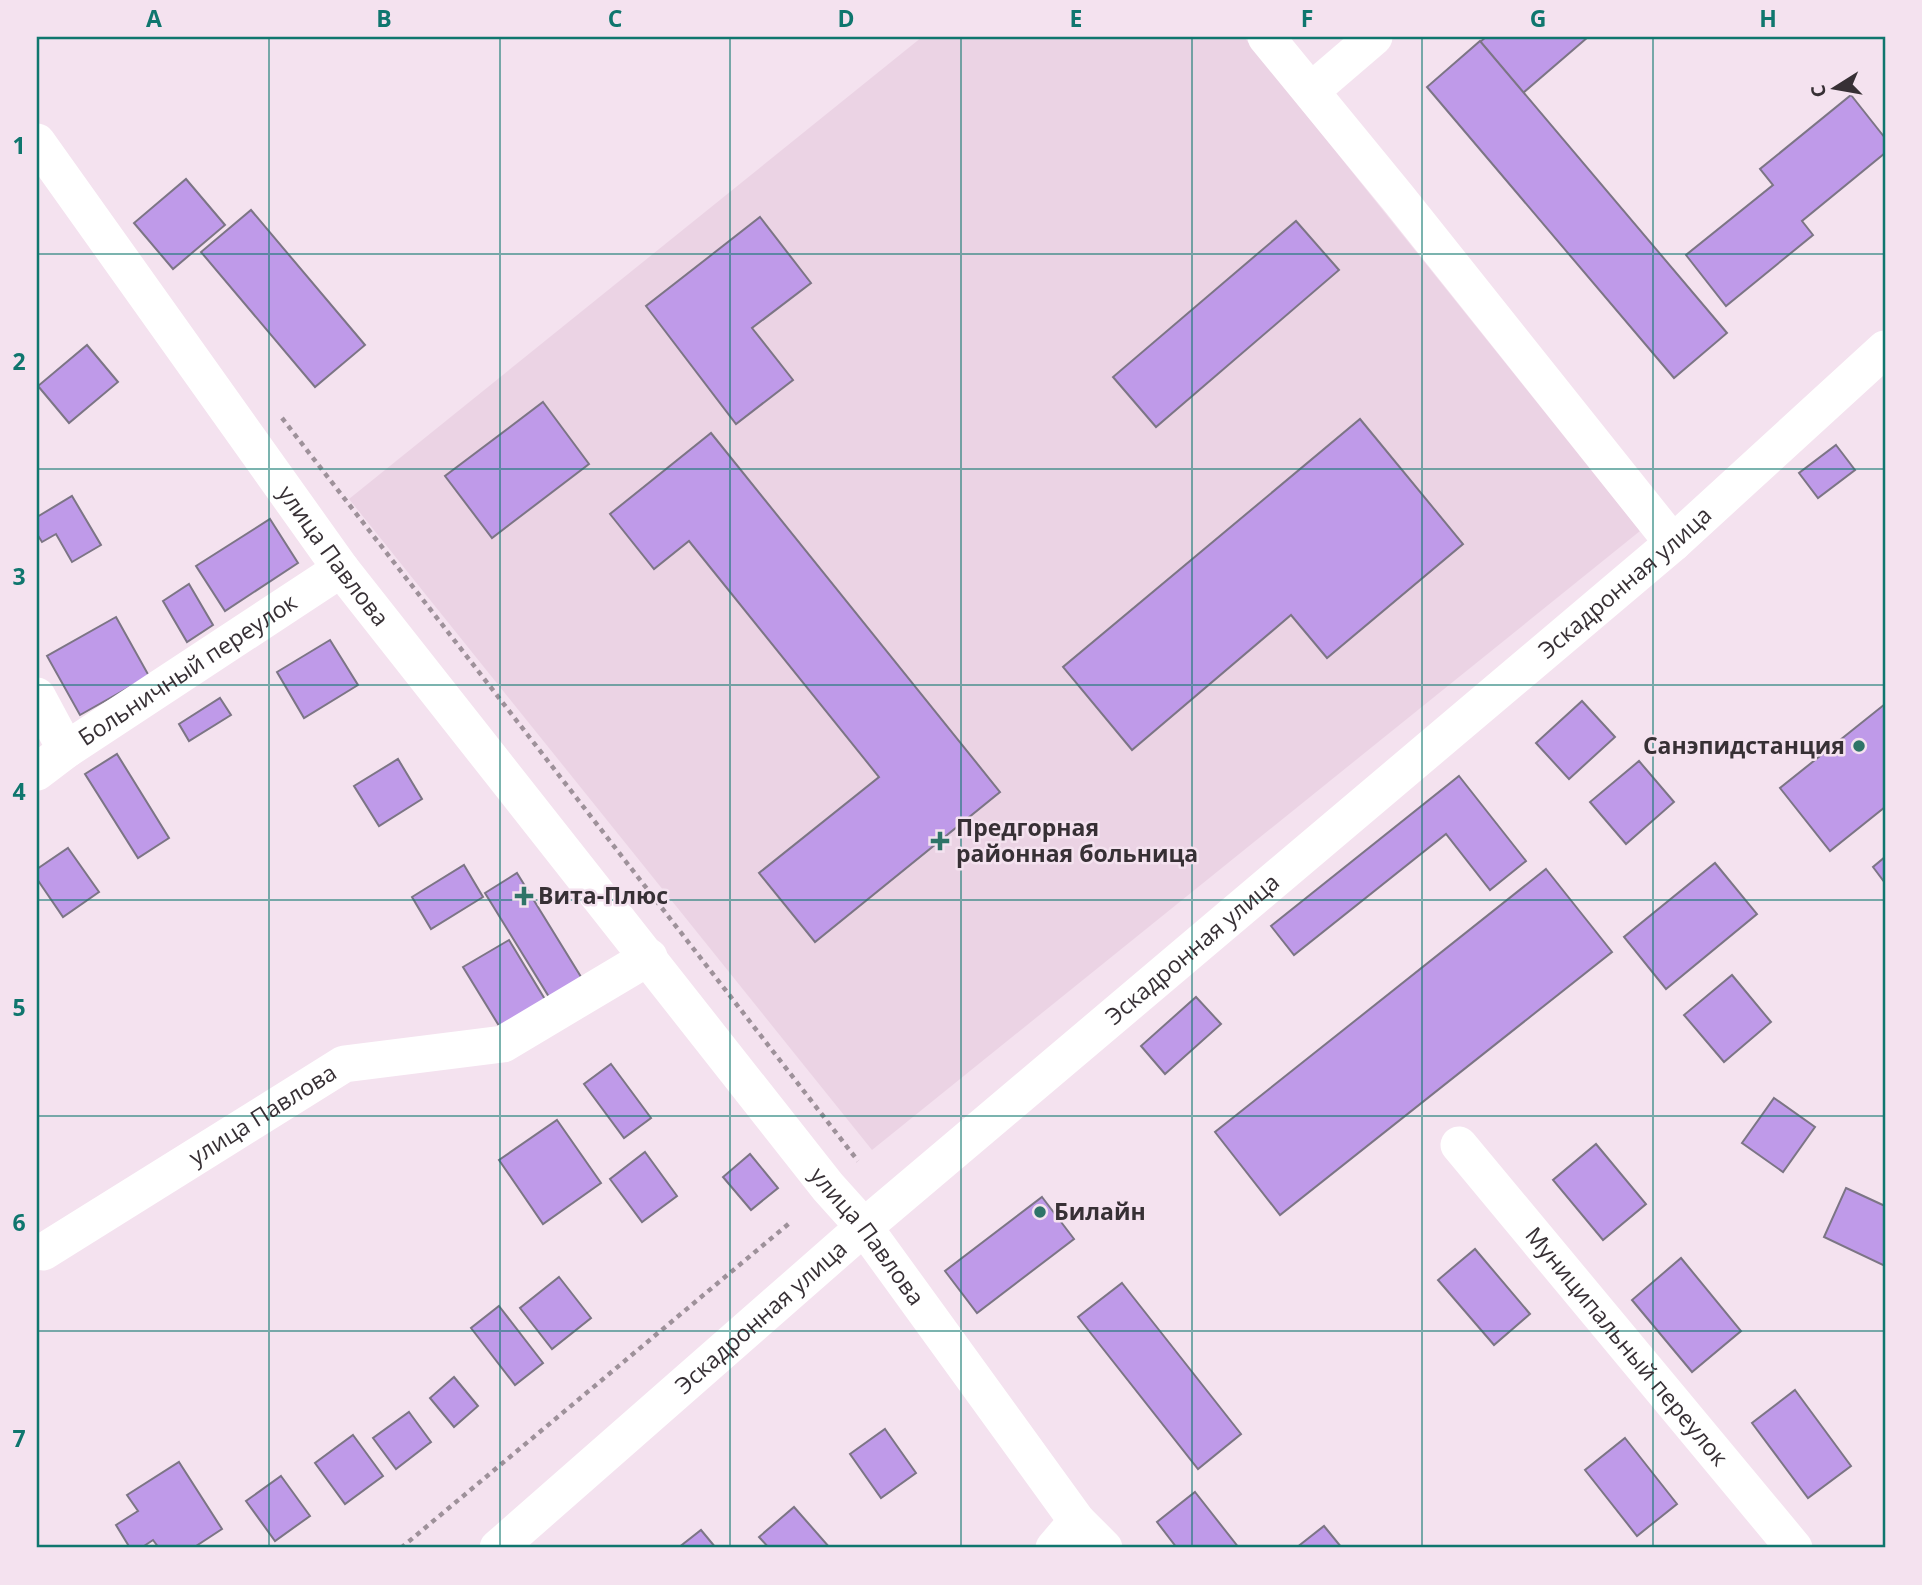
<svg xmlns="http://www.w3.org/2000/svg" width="1922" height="1585" font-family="'Open Sans',sans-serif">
	<rect width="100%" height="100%" fill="#f4e2ef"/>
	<polygon fill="#ebd3e4" points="922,37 1244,37 1640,531 872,1150 349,499"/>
	<g fill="#bf9ae9" stroke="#7c7585" stroke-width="2">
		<polygon points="1486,37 1588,37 1523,93 1480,42"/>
		<polygon points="1480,41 1727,333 1674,378 1427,87"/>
		<polygon points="1851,95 1885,138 1885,153 1802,221 1813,235 1726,306 1686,255 1773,185 1760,169"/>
		<polygon points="186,179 225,225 173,269 134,223"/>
		<polygon points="251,210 365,345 315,387 201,252"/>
		<polygon points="760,217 811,283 752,328 793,380 736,424 646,306"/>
		<polygon points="1296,221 1339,270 1156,427 1113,377"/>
		<polygon points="87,345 118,382 69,423 38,386"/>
		<polygon points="543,402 589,464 492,538 445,476"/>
		<polygon points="1360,419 1463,544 1327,658 1291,615 1132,750 1063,667"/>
		<polygon points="711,433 1000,792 815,942 759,873 879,777 689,541 654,569 610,514"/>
		<polygon points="1836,445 1855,470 1818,498 1799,473"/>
		<polygon points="72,496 101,545 72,562 56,534 42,542 37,534 37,517"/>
		<polygon points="270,519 298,563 225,611 196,566"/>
		<polygon points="189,584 213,625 187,642 163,601"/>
		<polygon points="116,617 149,676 80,715 47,656"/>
		<polygon points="330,640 358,685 304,718 277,672"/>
		<polygon points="220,698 231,715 189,741 179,724"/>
		<polygon points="1582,701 1615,737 1569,779 1536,743"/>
		<polygon points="1885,704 1885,807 1830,851 1780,788"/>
		<polygon points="117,754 169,838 138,858 85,774"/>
		<polygon points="398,759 422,799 379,826 354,786"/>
		<polygon points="1639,761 1674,802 1626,844 1590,802"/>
		<polygon points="1459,776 1526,861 1490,890 1446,834 1294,955 1271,926"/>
		<polygon points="68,848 99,892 63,917 37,879 37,869"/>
		<polygon points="1885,857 1885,883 1873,867"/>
		<polygon points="1715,863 1757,914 1666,989 1624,937"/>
		<polygon points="464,865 483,897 431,929 412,897"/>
		<polygon points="1546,869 1612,952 1280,1215 1215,1132"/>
		<polygon points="517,873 586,985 554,1005 485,893"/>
		<polygon points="509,940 546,1001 501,1029 463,967"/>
		<polygon points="1732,975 1771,1022 1724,1062 1684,1015"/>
		<polygon points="1196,997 1221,1024 1165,1074 1141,1046"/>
		<polygon points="611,1064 651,1118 624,1138 584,1084"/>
		<polygon points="1774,1098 1815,1127 1783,1172 1742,1143"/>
		<polygon points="557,1120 601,1183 543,1224 499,1160"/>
		<polygon points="1596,1144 1646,1204 1603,1240 1553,1180"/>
		<polygon points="645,1152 677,1196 642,1222 610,1179"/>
		<polygon points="750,1154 778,1188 751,1210 723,1177"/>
		<polygon points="1846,1188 1885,1206 1885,1266 1824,1237"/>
		<polygon points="1042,1197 1074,1239 977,1313 945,1271"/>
		<polygon points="1475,1249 1530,1314 1494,1345 1438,1280"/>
		<polygon points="1681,1258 1741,1331 1692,1372 1632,1300"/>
		<polygon points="559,1277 591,1318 552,1349 520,1308"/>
		<polygon points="1122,1283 1241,1434 1198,1469 1078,1317"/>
		<polygon points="499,1306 543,1363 515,1385 471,1328"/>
		<polygon points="454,1377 478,1406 454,1427 430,1398"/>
		<polygon points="1795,1390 1851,1466 1808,1498 1752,1423"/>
		<polygon points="409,1412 431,1442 396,1469 373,1438"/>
		<polygon points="885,1429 916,1473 881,1498 850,1454"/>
		<polygon points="353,1435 383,1476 345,1504 315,1463"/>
		<polygon points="1625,1438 1677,1504 1637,1536 1585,1470"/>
		<polygon points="179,1462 222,1529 193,1548 159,1548 153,1540 141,1548 130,1548 116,1525 138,1511 127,1495"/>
		<polygon points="281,1476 310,1516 275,1541 246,1501"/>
		<polygon points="1195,1492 1239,1548 1177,1548 1157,1522"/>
		<polygon points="794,1507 830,1548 769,1548 759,1537"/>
		<polygon points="1324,1526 1342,1548 1296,1548"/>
		<polygon points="701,1530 716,1548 678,1548"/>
	</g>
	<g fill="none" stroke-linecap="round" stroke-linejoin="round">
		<g stroke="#9e919a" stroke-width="4.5" stroke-dasharray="5 5" stroke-linecap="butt">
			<polyline points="282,418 858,1161"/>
			<polyline points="401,1548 792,1221"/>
		</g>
		<g stroke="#fff" stroke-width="37">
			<polyline points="1266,37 1398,198 1673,543"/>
			<polyline points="1311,91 1374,37"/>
			<path id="s1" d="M37 142 341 569 828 1187 864 1227 1077 1521 1104 1548"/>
			<polyline points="37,696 66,750"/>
			<path id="s2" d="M37 772 66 750 341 569"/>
			<path id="s3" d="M1459 1145 1794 1548"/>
			<path id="s4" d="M43 1252 344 1064 503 1044 649 957"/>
			<path id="s5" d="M498 1548 864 1227 1673 543 1885 349"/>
			<polyline points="1054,1548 1077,1521"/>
		</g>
	</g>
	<path fill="none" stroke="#0f766e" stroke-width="2" stroke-opacity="0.55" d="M269 37V1548M500 37V1548M730 37V1548M961 37V1548M1192 37V1548M1422 37V1548M1653 37V1548M37 254H1885M37 469H1885M37 685H1885M37 900H1885M37 1116H1885M37 1331H1885"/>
	<g fill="#2f7468" stroke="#f4e2ef" stroke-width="2.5">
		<circle cx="1859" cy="746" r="7"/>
		<path d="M936.5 830.5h7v7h7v7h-7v7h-7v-7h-7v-7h7z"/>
		<path d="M520.5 885.5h7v7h7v7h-7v7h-7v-7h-7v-7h7z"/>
		<circle cx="1040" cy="1212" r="7"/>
	</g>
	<g text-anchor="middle" stroke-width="5" stroke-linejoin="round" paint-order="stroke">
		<g font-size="23" fill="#373035" stroke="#f4e2ef">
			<text dy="8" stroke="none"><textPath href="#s1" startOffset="509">улица Павлова</textPath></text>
			<text dy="8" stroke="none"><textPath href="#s5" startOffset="1484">Эскадронная улица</textPath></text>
			<text dy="8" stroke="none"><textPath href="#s2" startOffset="182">Больничный переулок</textPath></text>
			<text dy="8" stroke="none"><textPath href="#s5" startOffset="917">Эскадронная улица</textPath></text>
			<text dy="8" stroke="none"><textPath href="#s4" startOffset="259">улица Павлова</textPath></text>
			<text dy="8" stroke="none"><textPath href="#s1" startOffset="1374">улица Павлова</textPath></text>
			<text dy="8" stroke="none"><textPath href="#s5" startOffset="350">Эскадронная улица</textPath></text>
			<text dy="8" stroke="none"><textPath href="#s3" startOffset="262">Муниципальный переулок</textPath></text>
		</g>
		<g font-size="23" font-weight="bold" fill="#373035" stroke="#f4e2ef" text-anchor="start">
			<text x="1845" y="754" text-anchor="end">Санэпидстанция</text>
			<text x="956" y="836">Предгорная<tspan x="956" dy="26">районная больница</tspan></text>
			<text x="538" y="904">Вита-Плюс</text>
			<text x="1054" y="1220">Билайн</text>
		</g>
	</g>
	<rect width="1922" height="1585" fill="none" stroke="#f4e2ef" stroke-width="77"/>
	<g transform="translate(1835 88) rotate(259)" stroke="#f4e2ef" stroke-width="5" paint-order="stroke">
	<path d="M0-5L12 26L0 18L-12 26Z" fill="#373035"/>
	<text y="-10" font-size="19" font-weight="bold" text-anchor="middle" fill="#373035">С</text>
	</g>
	<rect x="38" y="38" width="1846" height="1508" fill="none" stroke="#0f766e" stroke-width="2.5"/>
	<g font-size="23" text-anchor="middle" font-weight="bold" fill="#0f766e">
		<text x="154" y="27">A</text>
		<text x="384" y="27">B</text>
		<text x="615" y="27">C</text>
		<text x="846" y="27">D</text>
		<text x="1076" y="27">E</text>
		<text x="1307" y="27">F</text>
		<text x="1538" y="27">G</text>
		<text x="1768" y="27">H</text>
		<text x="19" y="154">1</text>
		<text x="19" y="370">2</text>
		<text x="19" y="585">3</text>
		<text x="19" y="800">4</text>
		<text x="19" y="1016">5</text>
		<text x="19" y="1231">6</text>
		<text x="19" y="1447">7</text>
	</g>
</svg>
